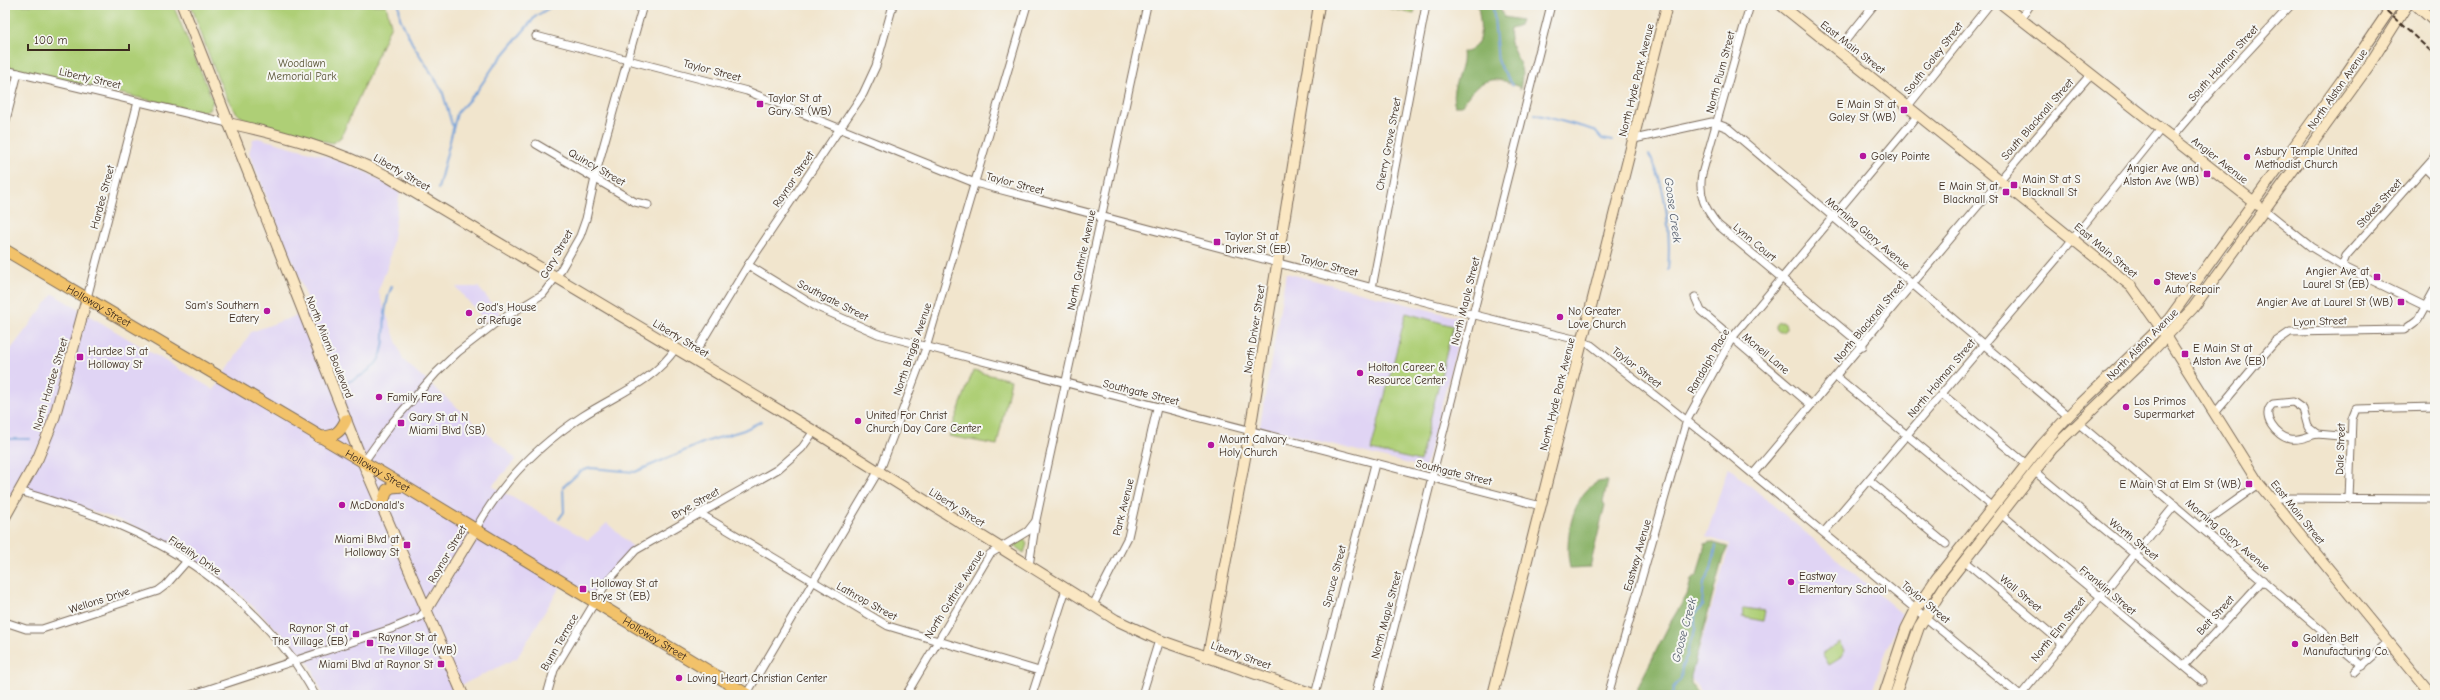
<svg xmlns="http://www.w3.org/2000/svg" width="2440" height="700" font-family="'Comic Neue',sans-serif">
	<rect width="100%" height="100%" fill="#f6f6f2"/>
	<filter id="ink" filterUnits="userSpaceOnUse"><feTurbulence type="fractalNoise" baseFrequency=".025" numOctaves="2"/><feDisplacementMap in="SourceGraphic" scale="8" xChannelSelector="R" yChannelSelector="G"/><feConvolveMatrix kernelMatrix="1 2 1 2 8 2 1 2 1" color-interpolation-filters="sRGB"/></filter>
	<filter id="wash" filterUnits="userSpaceOnUse"><feTurbulence type="fractalNoise" baseFrequency=".012" numOctaves="4" result="noise"/><feDisplacementMap in="SourceGraphic" scale="16" xChannelSelector="R" yChannelSelector="G"/><feGaussianBlur stdDeviation="0.9" result="paint"/><feColorMatrix in="noise" values="0 0 0 0 0 0 0 0 0 0 0 0 0 0 0 0 0 1.4 0 .05"/><feComposite in="paint" operator="in"/></filter>
	<g filter="url(#wash)">
		<rect width="100%" height="100%" fill="#f1e5cd"/>
		<g fill="#e0d4f4">
			<polygon points="258,138 336,159 368,173 400,192 389,263 378,291 403,360 516,459 492,486 588,540 607,523 633,547 608,576 595,598 564,580 517,658 449,691 450,695 323,695 311,666 298,650 243,597 214,573 157,538 123,521 16,487 5,506 5,357 53,294 214,390 251,332 312,310 249,153 253,139"/>
			<polygon points="1286,273 1464,319 1425,468 1260,426"/>
			<polygon points="456,287 478,287 501,314 488,324"/>
			<polygon points="1728,467 1902,614 1885,652 1871,695 1703,695 1691,678 1730,544 1706,537"/>
		</g>
		<g fill="#aecf76" stroke="#747c4a">
			<polygon points="5,5 173,5 213,101 209,110 201,112 5,67"/>
			<path d="M191 5H386L391 25 341 137 333 143C309 137 259 130 240 116 223 103 200 28 191 5Z"/>
			<polygon points="1387,5 1416,5 1414,14 1388,8"/>
			<polygon points="1406,313 1453,326 1420,461 1371,450"/>
			<circle cx="1781" cy="327" r="5"/>
			<polygon points="973,371 1011,380 997,445 949,436"/>
			<polygon points="1024,539 1027,544 1024,553 1013,545"/>
			<polygon points="1744,608 1765,611 1763,621 1742,617"/>
			<polygon points="1840,642 1845,650 1839,659 1829,665 1822,653"/>
		</g>
		<g fill="#8ab267" stroke="#626e42">
			<path d="M1478 5H1499L1504 17 1521 20 1518 27 1510 29C1507 42 1518 56 1521 68 1523 76 1521 83 1520 90L1519 87C1490 72 1478 81 1461 106H1455C1448 88 1465 71 1462 52 1487 49 1480 23 1478 5Z"/>
			<path d="M1608 481 1603 502 1605 505 1590 567 1570 568C1564 544 1571 496 1596 483 1599 481 1605 481 1608 481Z"/>
			<polygon points="1710,542 1728,547 1723,557 1691,676 1691,684 1698,695 1634,695 1670,623 1687,595 1691,580 1697,576 1705,544"/>
		</g>
		<g fill="none" stroke-linecap="round" stroke-linejoin="round">
			<g stroke="#6e9dd7" stroke-width="2">
				<polyline points="399,5 400,18 412,43 442,90 452,125"/>
				<polyline points="1493,5 1498,63 1513,85"/>
				<polyline points="1535,114 1594,130 1602,139 1612,141"/>
				<path d="M1649 155C1667 186 1671 235 1668 270"/>
				<polyline points="438,189 457,113 477,91 494,66 536,16 554,5"/>
				<path d="M342 384C406 362 372 331 392 286"/>
				<polyline points="5,439 30,439"/>
				<polyline points="559,519 564,512 563,487 581,471 591,468 635,472 705,442 744,430 762,421"/>
				<polyline points="1672,695 1673,688 1681,678 1682,666 1687,657 1689,645 1695,630 1695,614 1702,606 1704,582 1711,570 1716,546"/>
			</g>
		</g>
	</g>
	<g filter="url(#ink)">
		<g fill="none" stroke-linecap="round" stroke-linejoin="round">
			<g stroke="#7b6b5b" stroke-width="9">
				<g id="street">
					<path d="M1750 5 1702 174C1698 195 1705 209 1718 225L1863 346"/>
					<polyline points="2021,19 2030,5"/>
					<polyline points="536,36 747,91 975,183 1479,316 1574,339 1591,345 1725,451 2019,695"/>
					<polyline points="1838,50 1874,5"/>
					<polyline points="5,70 228,123"/>
					<polyline points="1908,106 1989,5"/>
					<polyline points="5,124 18,73"/>
					<polyline points="2172,137 2213,89 2291,5"/>
					<polyline points="1634,139 1712,122 1728,128 2068,416"/>
					<polyline points="536,144 635,202 648,205"/>
					<polyline points="2425,168 2435,178"/>
					<polyline points="2265,210 2311,247 2342,266 2435,311"/>
					<polyline points="748,265 815,306 878,334 1541,506"/>
					<polyline points="2342,266 2346,256 2435,156"/>
					<polyline points="1372,288 1426,5"/>
					<polyline points="1695,297 1701,311 1811,405"/>
					<polyline points="87,298 138,102"/>
					<polyline points="692,358 748,265 863,94 876,66 893,5"/>
					<polyline points="1837,377 1992,506"/>
					<polyline points="1942,394 2025,463"/>
					<path d="M2293 402 2303 409 2308 427 2317 434C2308 436 2299 441 2290 439 2277 437 2259 415 2273 404Z"/>
					<polyline points="2215,413 2274,343 2290,332 2404,330 2418,320 2435,289"/>
					<polyline points="2078,423 2363,666"/>
					<polyline points="2317,434 2351,437"/>
					<polyline points="363,463 391,424 436,373 458,352 497,322 543,294 559,273 580,236 586,219 597,169 643,5"/>
					<polyline points="2034,471 2220,625"/>
					<path d="M1753 474C1866 341 1976 205 2091 74"/>
					<polyline points="1869,480 1946,544"/>
					<path d="M20 491C54 502 88 512 121 526 199 559 275 620 315 695"/>
					<polyline points="2270,498 2435,499"/>
					<polyline points="2349,499 2352,419 2356,409 2435,407"/>
					<polyline points="699,513 888,626 1039,671"/>
					<polyline points="2001,514 2202,681"/>
					<polyline points="2200,526 2259,484"/>
					<path d="M475 530C501 483 538 445 583 416 617 394 652 383 676 348"/>
					<polyline points="1824,532 2060,255 2161,129"/>
					<polyline points="1965,561 2062,643"/>
					<polyline points="1029,566 1036,520 1147,5"/>
					<polyline points="1093,605 1128,537 1157,408"/>
					<polyline points="5,622 26,629 42,629 158,591 166,585 187,561"/>
					<polyline points="2184,666 2263,580"/>
					<polyline points="2355,672 2389,642"/>
					<polyline points="191,695 391,629 420,617 427,609"/>
					<polyline points="547,695 554,670 607,582 636,550 778,469 802,448 814,431"/>
					<polyline points="746,695 882,465 926,348 1027,5"/>
					<polyline points="906,695 990,554 1028,531 1035,522"/>
					<polyline points="1032,695 1066,589"/>
					<polyline points="1142,695 1159,640"/>
					<polyline points="1315,695 1375,464"/>
					<polyline points="1377,695 1551,5"/>
					<polyline points="1608,695 1687,420 1732,338 1918,115"/>
					<polyline points="2021,695 2175,505"/>
				</g>
			</g>
			<g stroke="#7b6b5b" stroke-width="12">
				<g id="secondary">
					<polyline points="182,5 363,463 463,695"/>
					<polyline points="1781,5 2131,286 2161,328 2259,484 2432,695"/>
					<polyline points="2003,5 2258,205"/>
					<polyline points="2416,5 2435,22"/>
					<path d="M228 123C282 135 336 149 385 175L814 431 1116 620 1159 640 1316 695"/>
					<polyline points="5,517 38,458 54,419 87,298"/>
					<polyline points="427,609 475,530"/>
					<polyline points="1208,656 1250,431 1319,5"/>
					<polyline points="1493,695 1667,5"/>
					<polyline points="1884,695 1906,629 1916,609 1936,579 2041,446 2074,410 2169,319 2344,77 2393,5"/>
					<polyline points="1895,695 1919,627 1944,587 2052,449 2143,361 2193,308 2368,67 2407,5"/>
				</g>
			</g>
			<g stroke="#7b6b5b" stroke-width="13">
				<g id="primary">
					<path id="s1" d="M5 250 404 486 748 695"/>
					<path d="M319 437C334 437 340 433 346 420"/>
					<polyline points="382,505 387,490 392,487 404,486"/>
				</g>
			</g>
			<use href="#street" stroke="#fff" stroke-width="7"/>
			<use href="#secondary" stroke="#fae7c3" stroke-width="10"/>
			<use href="#primary" stroke="#f2c26a" stroke-width="11"/>
			<polyline stroke="#3b2a1e" stroke-width="2" stroke-dasharray="6 3" stroke-linecap="butt" points="2380,5 2435,55"/>
		</g>
	</g>
	<g fill="#b5179e" stroke="#f6f6f2" stroke-width="1.5">
		<rect x="756" y="100" width="8" height="8" rx="2"/>
		<rect x="1900" y="106" width="8" height="8" rx="2"/>
		<circle cx="1863" cy="156" r="4"/>
		<circle cx="2247" cy="157" r="4"/>
		<rect x="2203" y="170" width="8" height="8" rx="2"/>
		<rect x="2010" y="181" width="8" height="8" rx="2"/>
		<rect x="2002" y="188" width="8" height="8" rx="2"/>
		<rect x="1213" y="238" width="8" height="8" rx="2"/>
		<rect x="2373" y="273" width="8" height="8" rx="2"/>
		<circle cx="2157" cy="282" r="4"/>
		<rect x="2397" y="298" width="8" height="8" rx="2"/>
		<circle cx="267" cy="311" r="4"/>
		<circle cx="469" cy="313" r="4"/>
		<circle cx="1560" cy="317" r="4"/>
		<rect x="2181" y="350" width="8" height="8" rx="2"/>
		<rect x="76" y="353" width="8" height="8" rx="2"/>
		<circle cx="1360" cy="373" r="4"/>
		<circle cx="379" cy="397" r="4"/>
		<circle cx="2126" cy="407" r="4"/>
		<circle cx="858" cy="421" r="4"/>
		<rect x="397" y="419" width="8" height="8" rx="2"/>
		<circle cx="1211" cy="445" r="4"/>
		<rect x="2245" y="480" width="8" height="8" rx="2"/>
		<circle cx="342" cy="505" r="4"/>
		<rect x="403" y="541" width="8" height="8" rx="2"/>
		<circle cx="1791" cy="582" r="4"/>
		<rect x="579" y="585" width="8" height="8" rx="2"/>
		<rect x="352" y="630" width="8" height="8" rx="2"/>
		<rect x="366" y="639" width="8" height="8" rx="2"/>
		<circle cx="2295" cy="644" r="4"/>
		<rect x="437" y="660" width="8" height="8" rx="2"/>
		<circle cx="679" cy="678" r="4"/>
	</g>
	<g text-anchor="middle" stroke-width="4" stroke-linejoin="round" paint-order="stroke">
		<g font-size="11" fill="#3b2a1e" stroke="#f6f6f2">
			<text transform="translate(1853 47) rotate(38)" y="4">East Main Street</text>
			<text transform="translate(1933 58) rotate(-52)" y="4">South Goley Street</text>
			<text transform="translate(2223 63) rotate(-48)" y="4">South Holman Street</text>
			<text transform="translate(712 70) rotate(15)" y="4">Taylor Street</text>
			<text transform="translate(1720 72) rotate(-75)" y="4">North Plum Street</text>
			<text transform="translate(90 78) rotate(13)" y="4">Liberty Street</text>
			<text transform="translate(1636 80) rotate(-76)" y="4">North Hyde Park Avenue</text>
			<text transform="translate(2337 89) rotate(-55)" y="4">North Alston Avenue</text>
			<text transform="translate(2037 119) rotate(-49)" y="4">South Blacknall Street</text>
			<text transform="translate(1388 144) rotate(-79)" y="4">Cherry Grove Street</text>
			<text transform="translate(2220 160) rotate(38)" y="4">Angier Avenue</text>
			<text transform="translate(597 167) rotate(30)" y="4">Quincy Street</text>
			<text transform="translate(402 172) rotate(30)" y="4">Liberty Street</text>
			<text transform="translate(793 179) rotate(-56)" y="4">Raynor Street</text>
			<text transform="translate(1015 183) rotate(15)" y="4">Taylor Street</text>
			<text transform="translate(102 197) rotate(-75)" y="4">Hardee Street</text>
			<text transform="translate(2379 203) rotate(-48)" y="4">Stokes Street</text>
			<text transform="translate(1868 233) rotate(40)" y="4">Morning Glory Avenue</text>
			<text transform="translate(1755 242) rotate(40)" y="4">Lynn Court</text>
			<text transform="translate(2106 250) rotate(40)" y="4">East Main Street</text>
			<text transform="translate(556 254) rotate(-60)" y="4">Gary Street</text>
			<text transform="translate(1081 260) rotate(-78)" y="4">North Guthrie Avenue</text>
			<text transform="translate(1329 265) rotate(15)" y="4">Taylor Street</text>
			<text transform="translate(833 300) rotate(27)" y="4">Southgate Street</text>
			<text transform="translate(1465 301) rotate(-76)" y="4">North Maple Street</text>
			<text dy="4" stroke="none"><textPath href="#s1" startOffset="109">Holloway Street</textPath></text>
			<text transform="translate(1869 321) rotate(-50)" y="4">North Blacknall Street</text>
			<text transform="translate(2320 321) rotate(-2)" y="4">Lyon Street</text>
			<text transform="translate(1254 329) rotate(-81)" y="4">North Driver Street</text>
			<text transform="translate(681 338) rotate(31)" y="4">Liberty Street</text>
			<text transform="translate(2142 344) rotate(-45)" y="4">North Alston Avenue</text>
			<text transform="translate(330 347) rotate(68)" y="4">North Miami Boulevard</text>
			<text transform="translate(912 349) rotate(-71)" y="4">North Briggs Avenue</text>
			<text transform="translate(1766 353) rotate(40)" y="4">Mcneil Lane</text>
			<text transform="translate(1708 361) rotate(-60)" y="4">Randolph Place</text>
			<text transform="translate(1637 367) rotate(38)" y="4">Taylor Street</text>
			<text transform="translate(1941 378) rotate(-50)" y="4">North Holman Street</text>
			<text transform="translate(50 384) rotate(-73)" y="4">North Hardee Street</text>
			<text transform="translate(1141 392) rotate(14)" y="4">Southgate Street</text>
			<text transform="translate(1557 394) rotate(-76)" y="4">North Hyde Park Avenue</text>
			<text transform="translate(2340 449) rotate(-88)" y="4">Dale Street</text>
			<text dy="4" stroke="none"><textPath href="#s1" startOffset="433">Holloway Street</textPath></text>
			<text transform="translate(1454 472) rotate(14)" y="4">Southgate Street</text>
			<text transform="translate(695 503) rotate(-29)" y="4">Brye Street</text>
			<text transform="translate(957 507) rotate(32)" y="4">Liberty Street</text>
			<text transform="translate(1123 507) rotate(-76)" y="4">Park Avenue</text>
			<text transform="translate(2298 512) rotate(51)" y="4">East Main Street</text>
			<text transform="translate(2228 535) rotate(40)" y="4">Morning Glory Avenue</text>
			<text transform="translate(2134 539) rotate(39)" y="4">Worth Street</text>
			<text transform="translate(447 554) rotate(-59)" y="4">Raynor Street</text>
			<text transform="translate(195 555) rotate(34)" y="4">Fidelity Drive</text>
			<text transform="translate(1637 555) rotate(-74)" y="4">Eastway Avenue</text>
			<text transform="translate(1334 576) rotate(-75)" y="4">Spruce Street</text>
			<text transform="translate(2108 590) rotate(40)" y="4">Franklin Street</text>
			<text transform="translate(2021 593) rotate(40)" y="4">Wall Street</text>
			<text transform="translate(954 594) rotate(-58)" y="4">North Guthrie Avenue</text>
			<text transform="translate(99 600) rotate(-18)" y="4">Wellons Drive</text>
			<text transform="translate(867 601) rotate(29)" y="4">Lathrop Street</text>
			<text transform="translate(1926 602) rotate(40)" y="4">Taylor Street</text>
			<text transform="translate(1386 615) rotate(-75)" y="4">North Maple Street</text>
			<text transform="translate(2215 615) rotate(-47)" y="4">Belt Street</text>
			<text transform="translate(2058 629) rotate(-51)" y="4">North Elm Street</text>
			<text dy="4" stroke="none"><textPath href="#s1" startOffset="757">Holloway Street</textPath></text>
			<text transform="translate(559 642) rotate(-60)" y="4">Bunn Terrace</text>
			<text transform="translate(1241 655) rotate(20)" y="4">Liberty Street</text>
		</g>
		<g font-size="11" fill="#585334" stroke="#f6f6f2">
			<text x="302" y="67">Woodlawn<tspan x="302" dy="13">Memorial Park</tspan></text>
		</g>
		<g font-size="11" fill="#3b2a1e" stroke="#f6f6f2" text-anchor="start">
			<text x="768" y="102">Taylor St at<tspan x="768" dy="13">Gary St (WB)</tspan></text>
			<text x="1896" y="108" text-anchor="end">E Main St at<tspan x="1896" dy="13">Goley St (WB)</tspan></text>
			<text x="2255" y="155">Asbury Temple United<tspan x="2255" dy="13">Methodist Church</tspan></text>
			<text x="1871" y="160">Goley Pointe</text>
			<text x="2199" y="172" text-anchor="end">Angier Ave and<tspan x="2199" dy="13">Alston Ave (WB)</tspan></text>
			<text x="2022" y="183">Main St at S<tspan x="2022" dy="13">Blacknall St</tspan></text>
			<text x="1998" y="190" text-anchor="end">E Main St at<tspan x="1998" dy="13">Blacknall St</tspan></text>
			<text x="1225" y="240">Taylor St at<tspan x="1225" dy="13">Driver St (EB)</tspan></text>
			<text x="2369" y="275" text-anchor="end">Angier Ave at<tspan x="2369" dy="13">Laurel St (EB)</tspan></text>
			<text x="2165" y="280">Steve's<tspan x="2165" dy="13">Auto Repair</tspan></text>
			<text x="2393" y="306" text-anchor="end">Angier Ave at Laurel St (WB)</text>
			<text x="259" y="309" text-anchor="end">Sam's Southern<tspan x="259" dy="13">Eatery</tspan></text>
			<text x="477" y="311">God's House<tspan x="477" dy="13">of Refuge</tspan></text>
			<text x="1568" y="315">No Greater<tspan x="1568" dy="13">Love Church</tspan></text>
			<text x="2193" y="352">E Main St at<tspan x="2193" dy="13">Alston Ave (EB)</tspan></text>
			<text x="88" y="355">Hardee St at<tspan x="88" dy="13">Holloway St</tspan></text>
			<text x="1368" y="371">Holton Career &amp;<tspan x="1368" dy="13">Resource Center</tspan></text>
			<text x="387" y="401">Family Fare</text>
			<text x="2134" y="405">Los Primos<tspan x="2134" dy="13">Supermarket</tspan></text>
			<text x="866" y="419">United For Christ<tspan x="866" dy="13">Church Day Care Center</tspan></text>
			<text x="409" y="421">Gary St at N<tspan x="409" dy="13">Miami Blvd (SB)</tspan></text>
			<text x="1219" y="443">Mount Calvary<tspan x="1219" dy="13">Holy Church</tspan></text>
			<text x="2241" y="488" text-anchor="end">E Main St at Elm St (WB)</text>
			<text x="350" y="509">McDonald's</text>
			<text x="399" y="543" text-anchor="end">Miami Blvd at<tspan x="399" dy="13">Holloway St</tspan></text>
			<text x="1799" y="580">Eastway<tspan x="1799" dy="13">Elementary School</tspan></text>
			<text x="591" y="587">Holloway St at<tspan x="591" dy="13">Brye St (EB)</tspan></text>
			<text x="348" y="632" text-anchor="end">Raynor St at<tspan x="348" dy="13">The Village (EB)</tspan></text>
			<text x="378" y="641">Raynor St at<tspan x="378" dy="13">The Village (WB)</tspan></text>
			<text x="2303" y="642">Golden Belt<tspan x="2303" dy="13">Manufacturing Co.</tspan></text>
			<text x="433" y="668" text-anchor="end">Miami Blvd at Raynor St</text>
			<text x="687" y="682">Loving Heart Christian Center</text>
		</g>
		<g font-size="12" font-style="italic" fill="#4f5868" stroke="#f6f6f2">
			<text transform="translate(1673 210) rotate(82)" y="4">Goose Creek</text>
			<text transform="translate(1684 630) rotate(-75)" y="4">Goose Creek</text>
		</g>
	</g>
	<rect width="2440" height="700" fill="none" stroke="#f6f6f2" stroke-width="20"/>
	<path d="M28 44v6h101v-6" fill="none" stroke="#3b2a1e" stroke-width="2"/>
	<text x="34" y="44" font-size="12" fill="#3b2a1e" stroke="#f6f6f2" stroke-width="3" paint-order="stroke">100 m</text>
</svg>
